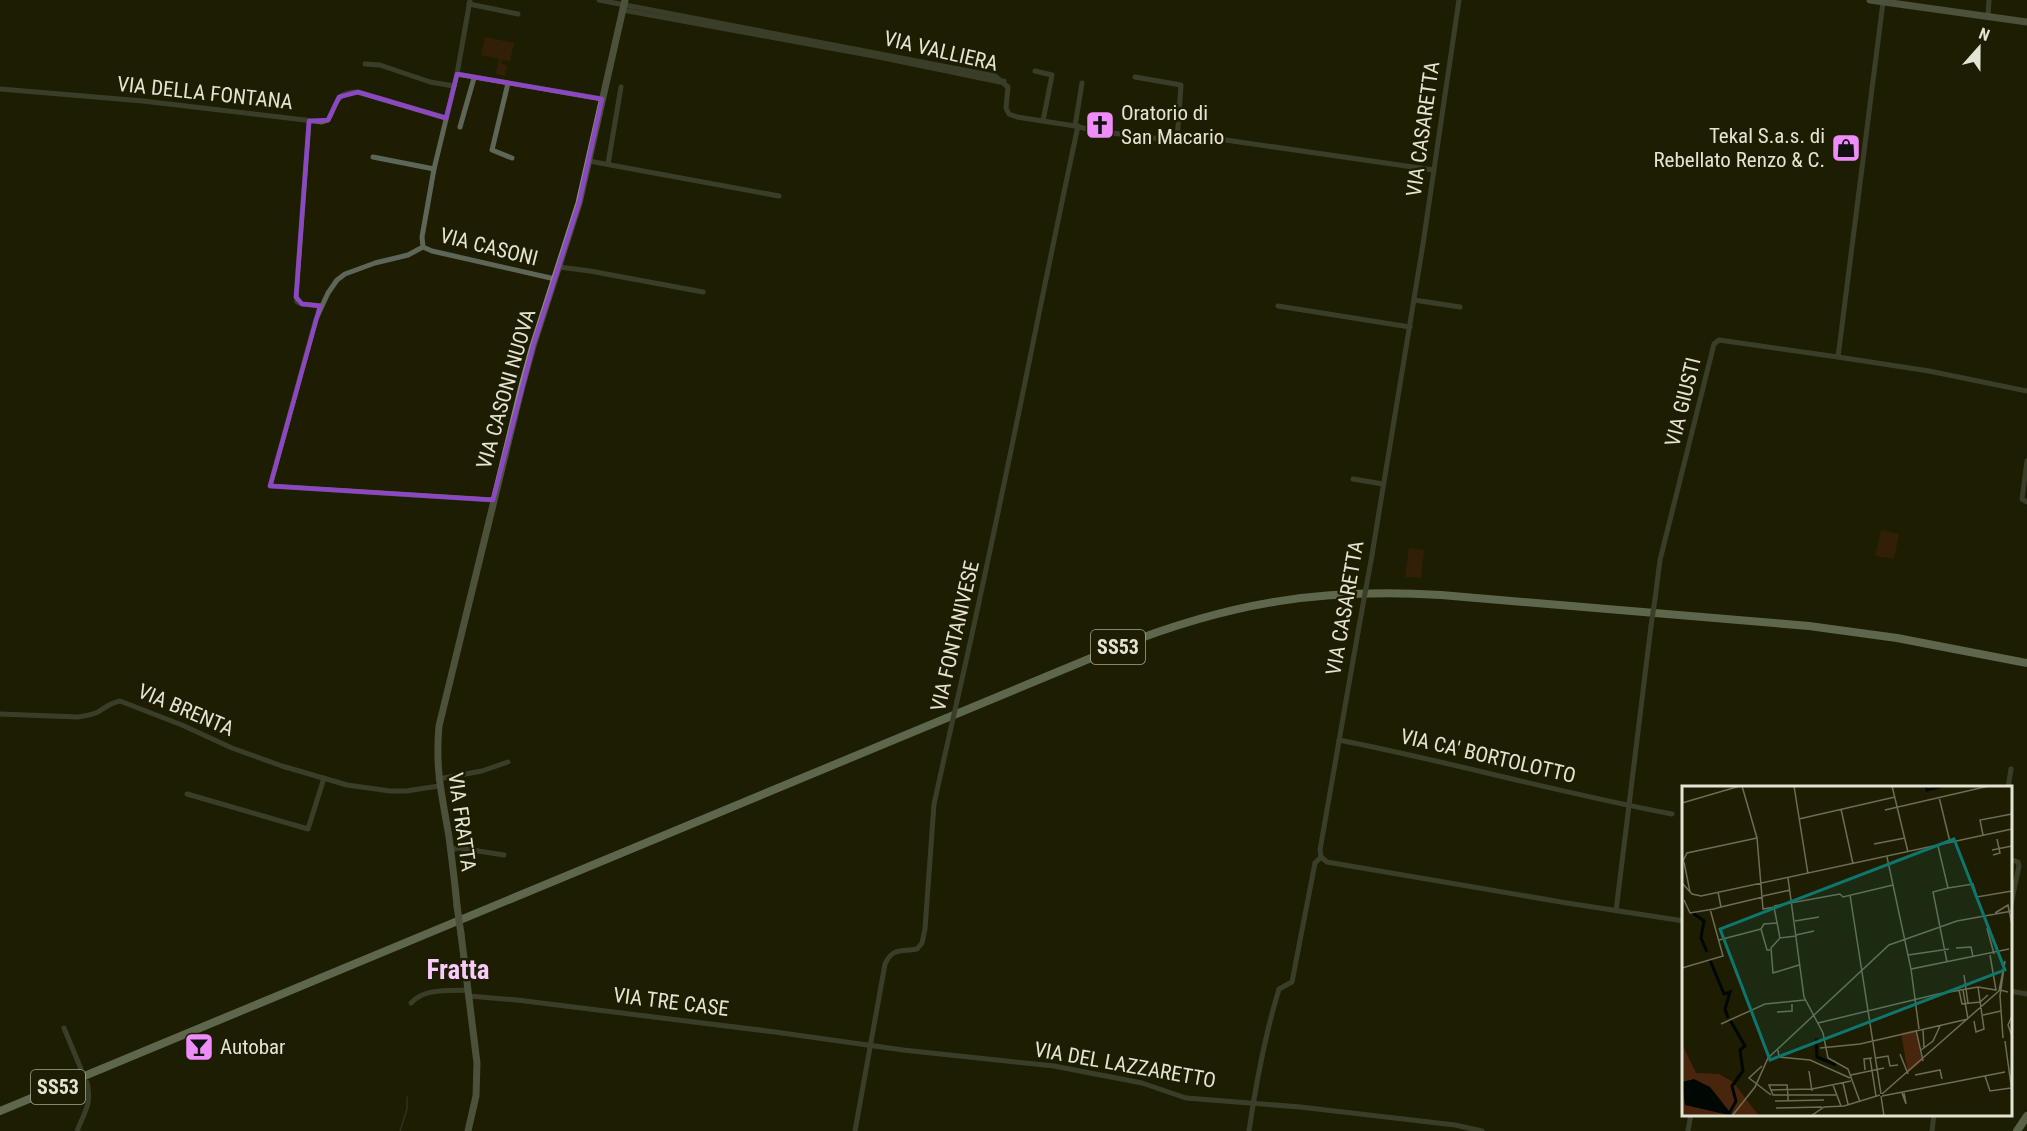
<svg xmlns="http://www.w3.org/2000/svg" width="2027" height="1131" font-family="'Roboto Condensed',sans-serif">
	<rect width="100%" height="100%" fill="#1e1d02"/>
	<g fill="#4a250e">
		<polygon points="485,37 514,43 510,61 502,60 501,64 507,65 505,76 496,74 499,59 481,55"/>
		<polygon points="1881,530 1899,534 1894,559 1875,556"/>
		<polygon points="1409,548 1424,550 1421,578 1405,577"/>
	</g>
	<g fill="none" stroke-linecap="round" stroke-linejoin="round">
		<polyline stroke="#444a41" stroke-width="1.5" points="400,1131 407,1109 407,1097"/>
		<g stroke="#5e665a" stroke-width="5">
			<polyline points="470,0 457,74 434,169 422,237 423,247 432,251 555,279"/>
			<polyline points="599,0 995,76 1008,87 1006,108 1009,114 1017,117 1075,126 1096,131 1177,141 1205,137 1434,170"/>
			<polyline points="469,4 518,14"/>
			<polyline points="623,10 879,57 1000,82 1004,81"/>
			<polyline points="1988,16 1989,0"/>
			<polyline points="365,64 380,65 430,82 454,86"/>
			<polyline points="1035,71 1052,75 1043,121"/>
			<polyline points="457,74 602,99"/>
			<polyline points="1135,77 1181,85 1177,141"/>
			<polyline points="508,83 492,150 512,158"/>
			<path d="M0 89 143 101 322 122 328 120C338 102 335 92 358 92L446 118"/>
			<polyline points="309,121 296,297 297,302 302,304 321,306"/>
			<polyline points="1075,126 1082,83"/>
			<polyline points="460,127 474,78"/>
			<polyline points="373,157 434,169"/>
			<polyline points="589,161 779,196"/>
			<polyline points="608,164 621,87"/>
			<polyline points="423,247 408,255 375,263 345,274 337,280 328,293 316,319 270,486 493,500"/>
			<polyline points="559,267 590,271 703,292"/>
			<polyline points="1414,300 1460,307"/>
			<polyline points="1278,306 1410,327"/>
			<polyline points="1838,357 1929,371 2027,391"/>
			<polyline points="2027,461 2022,499 2027,502"/>
			<polyline points="1353,479 1383,484"/>
			<polyline points="1372,555 1423,244 1459,0"/>
			<polyline points="1655,599 1660,560 1714,344 1719,340 1838,357 1883,2"/>
			<polyline points="1358,632 1320,850 1321,857 1327,862 1567,903 1684,921"/>
			<path d="M957 701C1001 510 1037 317 1078 126"/>
			<path d="M0 714 78 717C84 716 92 715 98 712 106 707 110 703 120 701L182 725 232 748 282 766 347 785 390 791H406L439 786"/>
			<path d="M1339 740C1451 762 1560 793 1672 814"/>
			<polyline points="438,779 482,771 508,762"/>
			<polyline points="2008,788 2011,769"/>
			<polyline points="187,794 308,829 324,778"/>
			<polyline points="450,850 459,848 504,855"/>
			<polyline points="2010,859 2018,862 2019,866 2010,909"/>
			<polyline points="1616,911 1651,626"/>
			<polyline points="2010,991 2027,994"/>
			<polyline points="469,996 517,1000 775,1032 903,1050 1054,1066 1142,1083 1186,1098 1300,1107 1455,1125 1482,1131"/>
			<path d="M411 1003C424 988 449 991 468 990"/>
			<polyline points="64,1028 81,1069"/>
			<path d="M77 1131C85 1111 92 1104 87 1082"/>
			<path d="M855 1131 885 964C893 947 901 952 917 949L922 943 925 929 934 804 950 732"/>
			<path d="M1249 1131C1256 1083 1265 1035 1279 989L1292 982 1315 863 1321 857"/>
			<polyline points="1688,1131 1691,1114"/>
			<polyline points="1932,1131 1934,1114"/>
		</g>
		<g stroke="#84907e" stroke-width="7">
			<polyline points="1870,0 2027,22"/>
			<path d="M457 906C455 883 452 860 449 837 442 795 435 770 439 726L522 386 533 346 579 203 625 0"/>
			<polyline points="461,934 477,1063 476,1096 468,1131"/>
		</g>
		<polyline stroke="#a1b19a" stroke-width="8" points="2017,1131 2027,1116"/>
		<path stroke="#aec0a6" stroke-width="8" d="M0 1111 1120 646C1232 602 1321 588 1441 595L1809 626 1897 638 2027 663"/>
		<g stroke="#5e665a" stroke-width="5">
			<polyline points="1651,626 1655,599"/>
			<polyline points="1358,632 1372,555"/>
			<polyline points="950,732 957,701"/>
		</g>
		<polyline stroke="#84907e" stroke-width="7" points="457,906 461,934"/>
	</g>
	<path d="M0 0H2027V1131H0ZM457 74 602 99 579 203 533 346 493 500 270 486 320 306 302 304 296 297 309 121 328 120 339 97 358 92 446 118Z" fill="#1e1d02" fill-opacity=".55" fill-rule="evenodd"/>
	<path fill="none" stroke="#8b48c2" stroke-width="4.5" stroke-linejoin="round" d="M457 74 602 99 579 203 533 346 493 500 270 486 320 306 302 304 296 297 309 121 328 120 339 97 358 92 446 118Z"/>
	<defs>
		<g id="church-square" transform="scale(1.5)"><rect x="-9" y="-9" width="18" height="18" rx="4" fill="#ee8cf9" stroke="#1e1d02"/><path d="M-1.2-6h2.4v3.5h3.3v2.4h-3.3V6h-2.4V-.1h-3.3v-2.4h3.3Z" fill="#111"/></g>
		<g id="shop-square" transform="scale(1.5)"><rect x="-9" y="-9" width="18" height="18" rx="4" fill="#ee8cf9" stroke="#1e1d02"/><path d="M-5-2.5h2.3a2.7 3.5 0 0 1 5.4 0H5L5.5 6h-11ZM-1.5-2.5h3a1.5 2.3 0 0 0-3 0Z" fill="#111"/></g>
		<g id="bar-square" transform="scale(1.5)"><rect x="-9" y="-9" width="18" height="18" rx="4" fill="#ee8cf9" stroke="#1e1d02"/><path d="M-6-5H6L.8 .8V4.5H3.5V6h-7V4.5H-.8V.8Z" fill="#111"/></g>
	</defs>
	<g fill-rule="evenodd">
		<use href="#church-square" x="1100" y="125"/>
		<use href="#shop-square" x="1846" y="148"/>
		<use href="#bar-square" x="199" y="1047"/>
	</g>
	<g text-anchor="middle" stroke-width="5" stroke-linejoin="round" paint-order="stroke">
		<g fill="#1e1d02" stroke="#a9a894" stroke-width="1.5">
			<rect x="1091" y="630" width="54" height="34" rx="4.5"/>
			<rect x="31" y="1070" width="54" height="34" rx="4.5"/>
		</g>
		<g font-size="20" font-weight="bold" fill="#e4e4d3">
			<text x="1118" y="654">SS53</text>
			<text x="58" y="1094">SS53</text>
		</g>
		<g font-size="21" fill="#e4e4d3" stroke="#1e1d02">
			<text transform="translate(941 51) rotate(13)" y="7">VIA VALLIERA</text>
			<text transform="translate(205 93) rotate(6)" y="7">VIA DELLA FONTANA</text>
			<text transform="translate(1423 129) rotate(-82)" y="7">VIA CASARETTA</text>
			<text transform="translate(489 247) rotate(14)" y="7">VIA CASONI</text>
			<text transform="translate(506 389) rotate(-74)" y="7">VIA CASONI NUOVA</text>
			<text transform="translate(1683 402) rotate(-76)" y="7">VIA GIUSTI</text>
			<text transform="translate(1345 608) rotate(-80)" y="7">VIA CASARETTA</text>
			<text transform="translate(955 636) rotate(-77)" y="7">VIA FONTANIVESE</text>
			<text transform="translate(186 710) rotate(23)" y="7">VIA BRENTA</text>
			<text transform="translate(1488 756) rotate(13)" y="7">VIA CA' BORTOLOTTO</text>
			<text transform="translate(462 822) rotate(82)" y="7">VIA FRATTA</text>
			<text transform="translate(671 1002) rotate(7)" y="7">VIA TRE CASE</text>
			<text transform="translate(1125 1065) rotate(10)" y="7">VIA DEL LAZZARETTO</text>
		</g>
		<g font-size="21" fill="#e4e4d3" stroke="#1e1d02" text-anchor="start">
			<text x="1121" y="120">Oratorio di<tspan x="1121" dy="24">San Macario</tspan></text>
			<text x="1825" y="143" text-anchor="end">Tekal S.a.s. di<tspan x="1825" dy="24">Rebellato Renzo &amp; C.</tspan></text>
			<text x="220" y="1054">Autobar</text>
		</g>
		<g font-size="27" font-weight="bold" fill="#f7cbfb" stroke="#1e1d02">
			<text x="458" y="979">Fratta</text>
		</g>
	</g>
	<g transform="translate(1682 786)">
		<rect width="330" height="330" fill="#1e1d02"/>
		<path d="M233 244 240 275 226 287 219 247ZM0 258 14 287 37 288 51 296 77 330 0 329Z" fill="#4a250e"/>
		<path d="M12 293 28 301 51 330 3 319 0 296Z" fill="#000803"/>
		<path fill="none" stroke="#000803" stroke-width="3" d="M244 0 245 4 261 0M11 127 22 135 19 152 25 166M28 174 42 208 48 206 43 223 46 232M134 252 135 271 154 279M47 328 54 315 50 300 61 285 58 264 63 260 48 234"/>
		<path fill="none" stroke="#6d6d56" stroke-width="1.5" d="M60 0 75 52 81 123 92 121 98 152 114 150M112 0 126 88M210 0 226 66M257 11 268 56M0 17 58 0M159 23 171 78M203 24 307 0M117 33 213 11M301 49 298 34 330 28M192 58 223 52M256 60 266 102 251 106 265 176M310 64 330 60M311 69 318 67 315 53M205 71 229 183 327 163M2 76 8 106M0 77 5 67 75 52M106 92 122 211 141 247 146 272 166 283 178 316M0 97 10 108 19 110 330 43M266 102 291 98 295 111 330 105M158 108 161 111 211 99M168 109 199 308M81 110 108 104M2 114 8 127 32 123 39 121 36 106M92 120 158 108M39 121 81 111M313 127 326 119 330 139M113 135 137 131M305 142 312 168M79 143 85 164H88M79 143 82 138 95 137M114 149 132 145M98 152 89 162 91 187 117 179M37 154 79 143M274 162 289 161 291 171M226 169 267 163M0 182 41 170 28 123M229 183 237 243M282 189 286 217M277 204 280 218 298 216 306 209M281 204 286 233M317 205 323 175 318 210 321 252M95 226 110 225V218M301 229 319 225M330 230 326 239 330 250M292 235 294 246 302 243 296 201M136 237 256 208 296 201 314 204 308 169M39 238 83 218 123 214M241 243 242 262M234 244 241 275M323 255 330 306M138 262 178 258 286 233M96 264 97 271 128 274 168 292M239 264 251 255 258 240M218 268 226 288M188 272 194 310M194 272 206 270 208 280 216 279M80 280 67 292 89 309M183 284 182 273 190 272M127 285 130 305M169 289 202 282M233 289 258 284 260 293M303 290 308 305 329 302M161 297 166 318M151 299 159 320M89 304 130 303 169 295M220 307 224 318 222 307M200 308 318 204 326 206M199 310 202 330M200 310 323 286M106 314V309L105 299H87L91 309H154M93 315 142 314M94 322 140 321M50 330 73 301 86 272 207 159 275 135 330 125M129 330 142 321 162 320 198 309"/>
		<path fill="#0f766e" fill-opacity="0.15" stroke="#0f766e" stroke-width="3" d="M272 53 323 184 88 274 38 143Z"/>
		<rect width="330" height="330" fill="none" stroke="#e4e4d3" stroke-width="3"/>
	</g>
	<g transform="translate(1979 48) rotate(21)" stroke="#1e1d02" stroke-width="4.5" paint-order="stroke">
	<path d="M0-4.5L10 22L0 15L-10 22Z" fill="#e4e4d3"/>
	<text y="-9" font-size="16" font-weight="bold" text-anchor="middle" fill="#e4e4d3">N</text>
	</g>
</svg>
